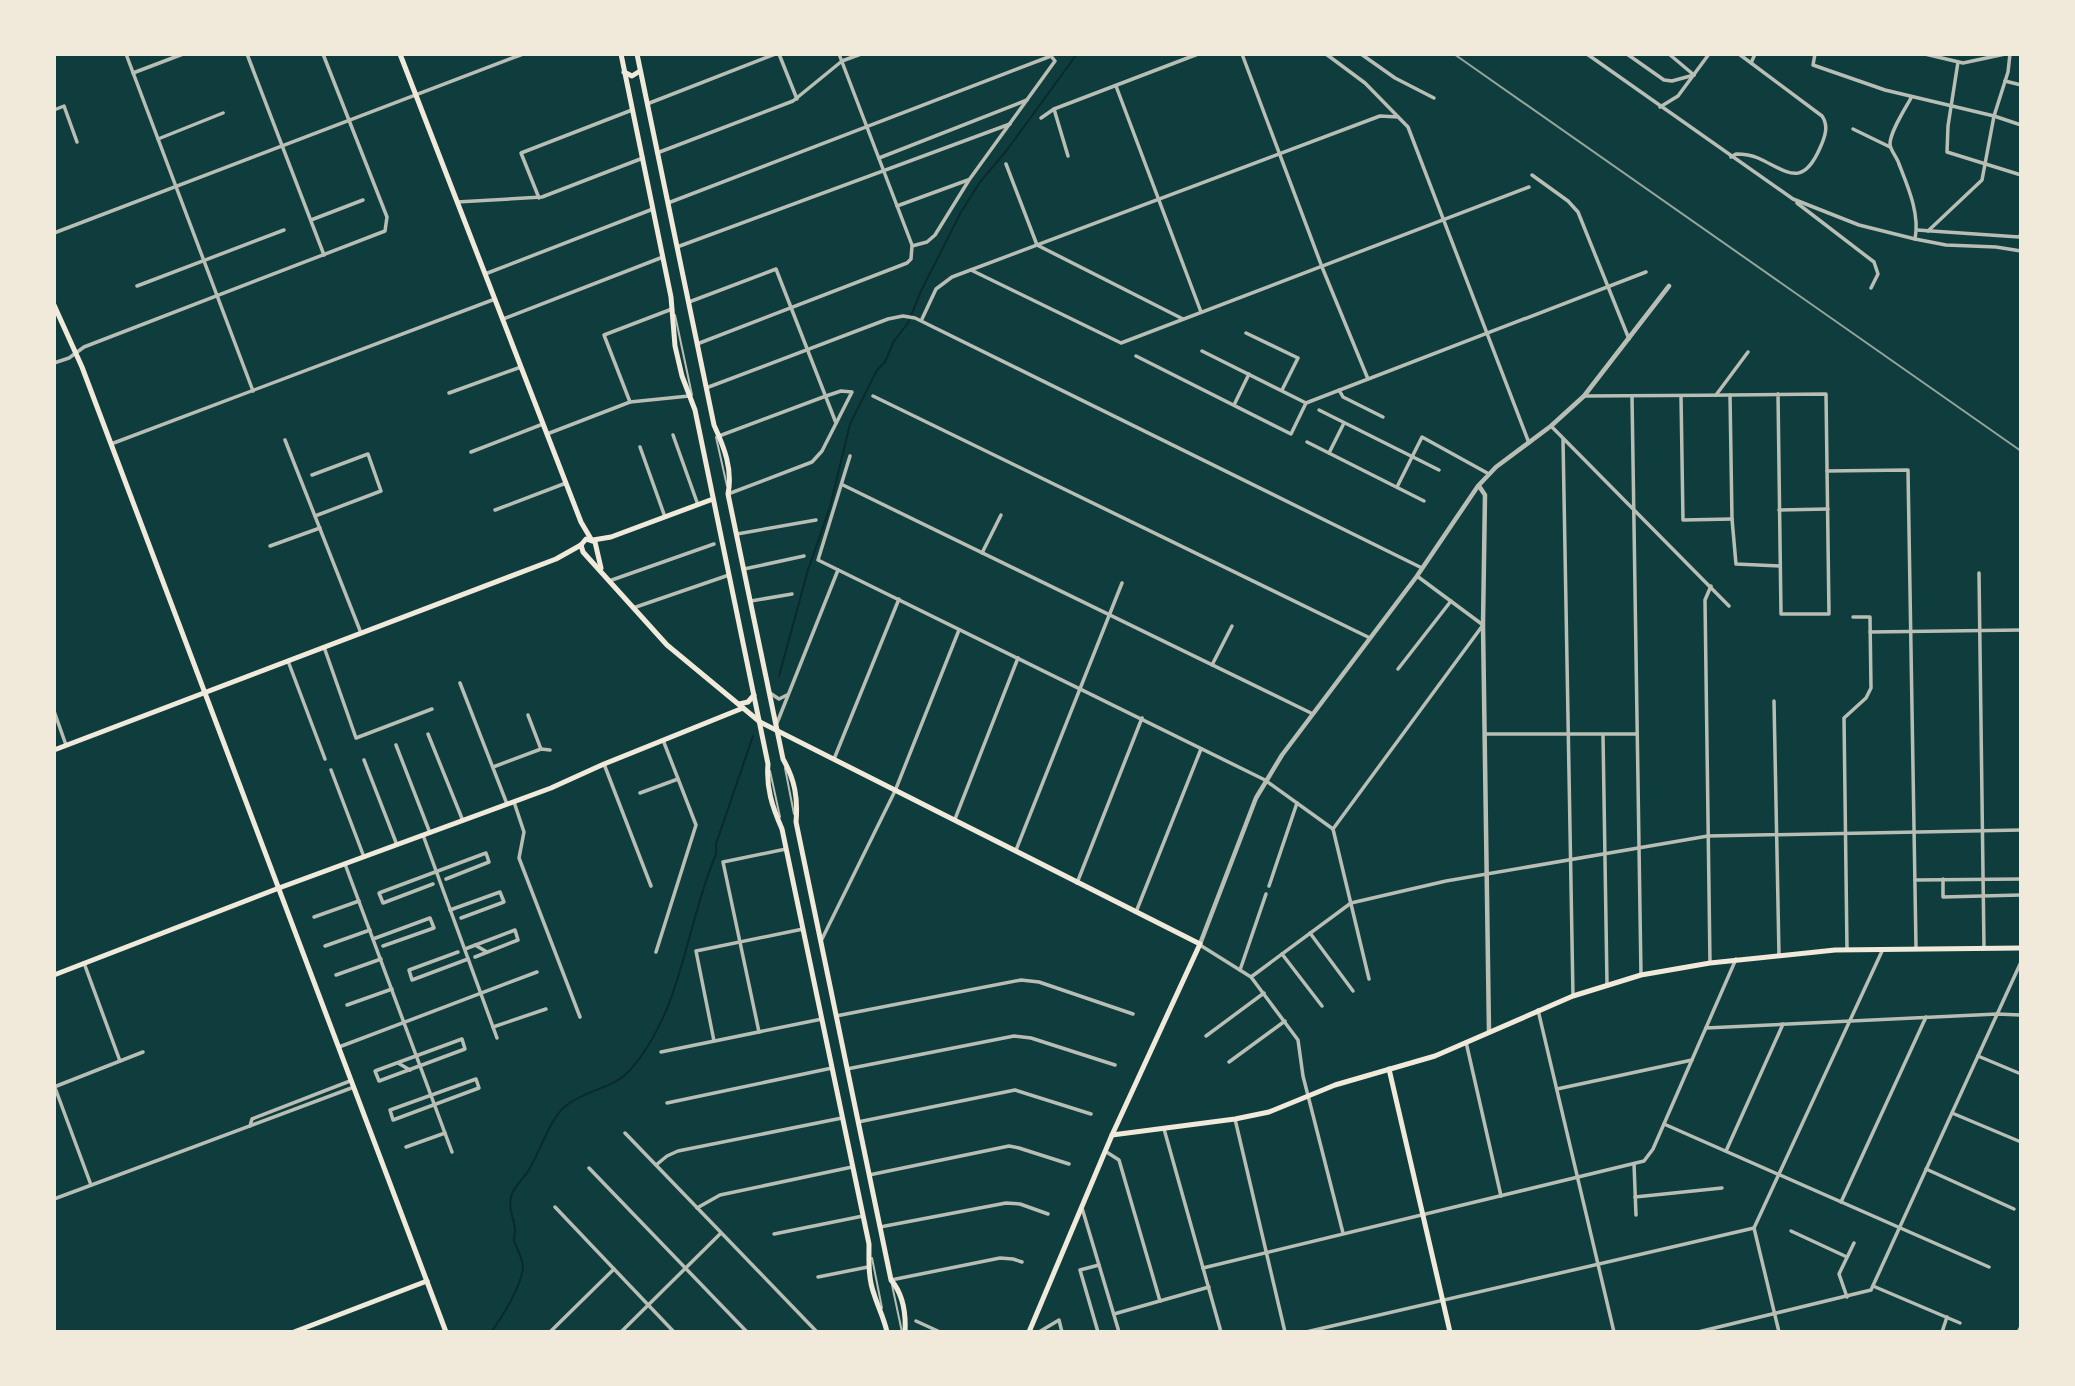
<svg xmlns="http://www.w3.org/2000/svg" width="2075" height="1386" font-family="'IBM Plex Sans',sans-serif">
	<rect width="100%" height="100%" fill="#0f3d3e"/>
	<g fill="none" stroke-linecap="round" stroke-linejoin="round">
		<g stroke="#0a2a2b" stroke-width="2">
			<polyline points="779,676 808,570 830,507 850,424 877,370 885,362 894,341 908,323 921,291 961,212 980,182 1007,150 1077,54"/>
			<path d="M491 1332C502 1318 523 1283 523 1266 522 1257 517 1249 514 1241 514 1240 515 1231 515 1230 514 1217 507 1207 512 1194 516 1184 525 1177 530 1168 540 1151 551 1116 567 1105 587 1089 614 1089 631 1069 683 1009 686 924 716 854V844L753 736"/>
		</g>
		<g stroke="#b8beb3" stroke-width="2">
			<polyline points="675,315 692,395"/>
			<polyline points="716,437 727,486"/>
			<polyline points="785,768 794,814"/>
			<polyline points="770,771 780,817"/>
			<polyline points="872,1258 882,1308"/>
			<polyline points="892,1285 902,1332"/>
		</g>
		<g stroke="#b8beb3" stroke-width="3.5">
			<polyline points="126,54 253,391"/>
			<polyline points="247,54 324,255"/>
			<polyline points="779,54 797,99"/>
			<polyline points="839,54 912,245"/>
			<polyline points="1242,54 1322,267 1368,379"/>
			<polyline points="1326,54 1365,83 1408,127 1529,443"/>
			<polyline points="1361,54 1395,78 1434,98"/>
			<polyline points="1587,54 1793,199 1859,225 1915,239 1946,245 1996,247 2021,251"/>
			<polyline points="1627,54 1664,80 1672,81 1694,75"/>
			<polyline points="1669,54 1694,75"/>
			<polyline points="1815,54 1813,65 1885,90 1994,116 2021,125"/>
			<polyline points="1925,54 1963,63 2005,54"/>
			<polyline points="1958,62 1948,126 1947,152 2021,175"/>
			<polyline points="1751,63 1755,54"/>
			<polyline points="133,73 183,54"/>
			<polyline points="2005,81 2021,85"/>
			<polyline points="1116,86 1201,312"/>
			<path d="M1911 98C1905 109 1890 132 1890 144 1890 150 1897 157 1899 164 1908 187 1920 214 1915 239"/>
			<polyline points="647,104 775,54"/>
			<polyline points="1660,107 1678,96 1709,54"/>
			<polyline points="1054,109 1068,156"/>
			<polyline points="54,110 64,106 77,142"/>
			<polyline points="1041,118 1054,109 1198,54"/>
			<polyline points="1853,129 1890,147"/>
			<polyline points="158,139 223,113"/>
			<polyline points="657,153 793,101 842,61 861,54"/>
			<path d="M1731 157 1736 154C1743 154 1751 155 1758 158 1787 171 1802 189 1820 148 1825 137 1829 126 1822 116L1739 54"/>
			<polyline points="879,158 1027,100"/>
			<polyline points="1006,164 1037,245 1183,319"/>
			<polyline points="1532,175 1568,201 1578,212 1629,339"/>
			<polyline points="539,198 521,153 632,110"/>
			<polyline points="457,202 542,197 643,158"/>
			<polyline points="668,203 1051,56 1055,61 969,180 935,235 927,242 912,246 911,259 907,263 697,344"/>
			<polyline points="1797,203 1874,262 1878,274 1871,288"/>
			<polyline points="897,206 968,180"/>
			<polyline points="311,220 363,200"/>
			<polyline points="1917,230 2019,237 2021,234"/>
			<polyline points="1928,231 1982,180 1994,116 2008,72 2010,54"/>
			<polyline points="54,233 523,54"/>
			<polyline points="677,247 1010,124"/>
			<polyline points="971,270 1121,343 1529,187"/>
			<polyline points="485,274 653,209"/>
			<polyline points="137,286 284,230"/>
			<polyline points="689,302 776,269 836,423"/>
			<polyline points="503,319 663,257"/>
			<polyline points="922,319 936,289 952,277 1380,116 1398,117"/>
			<polyline points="1246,333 1298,358 1282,390"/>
			<polyline points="1202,351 1306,403"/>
			<polyline points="1136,356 1291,434 1306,403 1646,272"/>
			<polyline points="54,363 69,358 84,347 385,231 387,217 323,54"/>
			<polyline points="706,388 888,319 903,316 915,318 1422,568"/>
			<polyline points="1339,390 1343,397 1383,417"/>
			<polyline points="449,393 521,367"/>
			<polyline points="1716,395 1748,352"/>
			<polyline points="1730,395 1732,519 1736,564 1780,566"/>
			<polyline points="873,396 1370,638"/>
			<path d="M1585 396C1665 396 1746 395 1826 394L1829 614H1781L1778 394"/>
			<polyline points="1632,396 1641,975"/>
			<polyline points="1681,396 1683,520 1732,519"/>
			<polyline points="630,402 604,335 672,309"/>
			<polyline points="1234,405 1249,374"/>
			<polyline points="1319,410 1439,470"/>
			<polyline points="1551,426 1729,606"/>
			<polyline points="547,434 630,402 689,396"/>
			<polyline points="673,435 698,505"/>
			<polyline points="719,436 826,396 841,391 852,392 822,451 812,462 728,494"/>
			<polyline points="1563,439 1573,996"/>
			<polyline points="285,440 361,633"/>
			<polyline points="1307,442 1424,501"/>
			<polyline points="111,444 495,299"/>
			<polyline points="640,447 665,517"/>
			<polyline points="471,452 543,424"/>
			<polyline points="1329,453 1344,423"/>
			<polyline points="850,456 818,560 1265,780 1333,829 1369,979"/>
			<polyline points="1827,471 1908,470 1916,947"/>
			<polyline points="312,475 368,454 381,491 315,516"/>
			<polyline points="843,485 1313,714"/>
			<polyline points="1397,487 1422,437 1489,474"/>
			<polyline points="495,510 566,483"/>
			<polyline points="1779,510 1828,509"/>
			<polyline points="737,534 816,520"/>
			<polyline points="270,546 320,528"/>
			<polyline points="982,553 1001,515"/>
			<polyline points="744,569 804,556"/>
			<polyline points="1979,573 1984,948"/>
			<polyline points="609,581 714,544"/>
			<polyline points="751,601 792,594"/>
			<polyline points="633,608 729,575"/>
			<polyline points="1870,632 2021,630"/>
			<polyline points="324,647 356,738 432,709"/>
			<polyline points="288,661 325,759"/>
			<polyline points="1212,665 1232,626"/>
			<polyline points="1398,669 1451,601"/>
			<polyline points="460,683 507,804"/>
			<polyline points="770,693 779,699 787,695"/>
			<polyline points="1774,701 1779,955"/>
			<polyline points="54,711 66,745"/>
			<polyline points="528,715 541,749"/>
			<polyline points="777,723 838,570"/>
			<polyline points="428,734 463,821"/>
			<polyline points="1485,734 1637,734"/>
			<polyline points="1603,735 1607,984"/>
			<polyline points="396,745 430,833"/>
			<polyline points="834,759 899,599"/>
			<polyline points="364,760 397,845"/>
			<polyline points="604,764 651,886"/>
			<polyline points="493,767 541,749 550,750"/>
			<polyline points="331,770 364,857"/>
			<polyline points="640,793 678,779"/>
			<polyline points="514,802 524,832 519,858 580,1017"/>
			<polyline points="955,819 1018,658"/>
			<polyline points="1333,829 1483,625 1417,576"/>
			<polyline points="423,835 497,1038"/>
			<polyline points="1016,850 1122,583"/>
			<polyline points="345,864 452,1152"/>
			<polyline points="1943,879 1943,897 2021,895"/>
			<polyline points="1915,880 2021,879"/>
			<polyline points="1077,883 1142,718"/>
			<polyline points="433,884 383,903 379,893 486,853 489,862 446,879"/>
			<polyline points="1269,886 1297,803"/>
			<polyline points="450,910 500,892 504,902 461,918"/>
			<polyline points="1136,912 1201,749"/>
			<polyline points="314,917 359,901"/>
			<polyline points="1310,933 1353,991"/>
			<polyline points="373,939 430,918 434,928 383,946"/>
			<polyline points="822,939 895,791 959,630"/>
			<polyline points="475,945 487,952"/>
			<polyline points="1200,945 1251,977 1298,1040 1303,1076 1343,1233"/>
			<polyline points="325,946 370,930"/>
			<polyline points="465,949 515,930 518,940 475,957"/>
			<polyline points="1847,949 1844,718 1866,698 1871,688 1870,617 1853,617"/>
			<polyline points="458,952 409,970 412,980 468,959"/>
			<polyline points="656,952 696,825 663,740"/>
			<polyline points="1282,954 1322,1006"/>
			<polyline points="84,963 120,1061"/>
			<polyline points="1710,963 1705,600 1711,586"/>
			<polyline points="1240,970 1266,894"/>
			<polyline points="336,975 381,959"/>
			<polyline points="1251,977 1351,903 1446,881 1708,836 2021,830"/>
			<polyline points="347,1005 392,989"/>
			<polyline points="1538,1010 1614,1332"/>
			<polyline points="836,1016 1021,980 1039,982 1133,1014"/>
			<polyline points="493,1027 546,1009"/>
			<polyline points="1706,1028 1997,1014 2021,1015"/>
			<polyline points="759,1032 723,862 786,849"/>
			<polyline points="1206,1036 1264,993"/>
			<polygon points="462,1039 465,1049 379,1081 375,1071"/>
			<polyline points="714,1041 696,951 803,929"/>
			<polyline points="1466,1042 1501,1196"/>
			<polyline points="339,1047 537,972"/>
			<polyline points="661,1052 822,1019"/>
			<polyline points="1978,1056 2021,1074"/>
			<polyline points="1229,1062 1285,1021"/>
			<polyline points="398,1063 410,1070"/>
			<polyline points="847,1069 1014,1036 1031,1038 1115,1065"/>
			<polygon points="476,1079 479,1088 393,1120 390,1110"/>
			<polyline points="54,1085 91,1185"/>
			<polyline points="54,1087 143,1052"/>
			<polyline points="1557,1089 1692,1060"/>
			<polyline points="667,1103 832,1068"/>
			<polyline points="1952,1113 2021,1142"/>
			<polyline points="1235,1119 1285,1332"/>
			<polyline points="858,1122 1015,1090 1091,1114"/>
			<polyline points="1664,1124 1989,1267"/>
			<polyline points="250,1126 252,1119 350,1081"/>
			<polyline points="1164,1129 1221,1332"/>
			<polyline points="625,1133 817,1332"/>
			<polyline points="406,1147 445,1133"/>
			<polyline points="1105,1151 1119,1160 1160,1301"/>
			<polyline points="1726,1151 1783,1024"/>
			<polyline points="1634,1164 1636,1215"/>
			<polyline points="656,1165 667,1156 678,1151 842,1118"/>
			<polyline points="589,1168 747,1332"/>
			<polyline points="1926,1169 2014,1209"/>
			<polyline points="869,1175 1009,1146 1019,1148 1069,1164"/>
			<polyline points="1635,1197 1722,1188"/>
			<polyline points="54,1199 354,1087"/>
			<polyline points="1841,1202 1926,1017"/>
			<polyline points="555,1207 674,1332"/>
			<polyline points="697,1208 720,1195 852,1167"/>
			<polyline points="1082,1208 1119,1332"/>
			<polyline points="880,1227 1006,1203 1020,1204 1048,1214"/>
			<polyline points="1754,1228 1883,949"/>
			<polyline points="1754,1228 1779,1332"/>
			<polyline points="1791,1231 1847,1257"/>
			<polyline points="774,1234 863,1216"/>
			<polyline points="1203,1268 1644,1161 1653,1149 1736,959"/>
			<polyline points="818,1277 868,1267"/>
			<polyline points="891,1280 1000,1258 1013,1259 1022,1262"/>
			<polyline points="1873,1286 1960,1323"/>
			<polyline points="1847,1297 1839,1274 1854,1243"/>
			<polyline points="1114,1314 1209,1287"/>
			<polyline points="916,1321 940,1332"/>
			<polyline points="550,1332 614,1269"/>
			<polyline points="621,1332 721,1233"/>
			<polyline points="1039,1332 1059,1320 1062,1332"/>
			<polyline points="1098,1332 1080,1270 1099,1265"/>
			<polyline points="1306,1332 1754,1228"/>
			<polyline points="1698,1332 1871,1290 2021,962"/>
			<polyline points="1942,1332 1947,1317"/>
			<polyline points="2018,1332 2021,1327"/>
		</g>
		<g stroke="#b8beb3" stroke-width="4.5">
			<polyline points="1479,486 1485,495 1483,625 1489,1032"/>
			<polyline points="1200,944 1256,798 1282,755 1417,576 1478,486 1496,467 1551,426 1584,396 1669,286"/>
		</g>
		<g stroke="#f1e9da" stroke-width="5">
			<polyline points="400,54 581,522 591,539"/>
			<path d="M621 54 671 297 675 346 682 376 695 410 768 764C766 788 772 806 782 829L869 1244C869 1261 868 1278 874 1294 878 1307 884 1318 887 1332"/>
			<path d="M637 54 714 425C724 447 733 469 728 494L783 759C795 780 798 798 796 822L891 1280C903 1294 906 1314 905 1332"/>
			<polyline points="624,72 632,76 640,71"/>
			<polyline points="54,305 82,367 446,1332"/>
			<polyline points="593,540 611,537 713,499"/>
			<polyline points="581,545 583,552 667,645 760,722 1200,944 1112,1135 1029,1332"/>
			<polyline points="581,545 586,539 595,542 601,568"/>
			<polyline points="739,704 748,702 754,695"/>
			<polyline points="54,750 556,559 581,545"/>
			<polyline points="54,975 279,888 551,788 604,764 743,708"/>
			<polyline points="1389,1069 1450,1332"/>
			<polyline points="1112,1135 1235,1119 1269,1112 1335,1085 1435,1056 1573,996 1641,975 1710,963 1835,950 2021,948"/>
			<polyline points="294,1332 427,1281"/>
		</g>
		<polyline stroke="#97a49c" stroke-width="2" points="1454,54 2021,451"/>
	</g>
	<rect width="2075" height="1386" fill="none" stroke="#f1e9da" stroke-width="112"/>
</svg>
